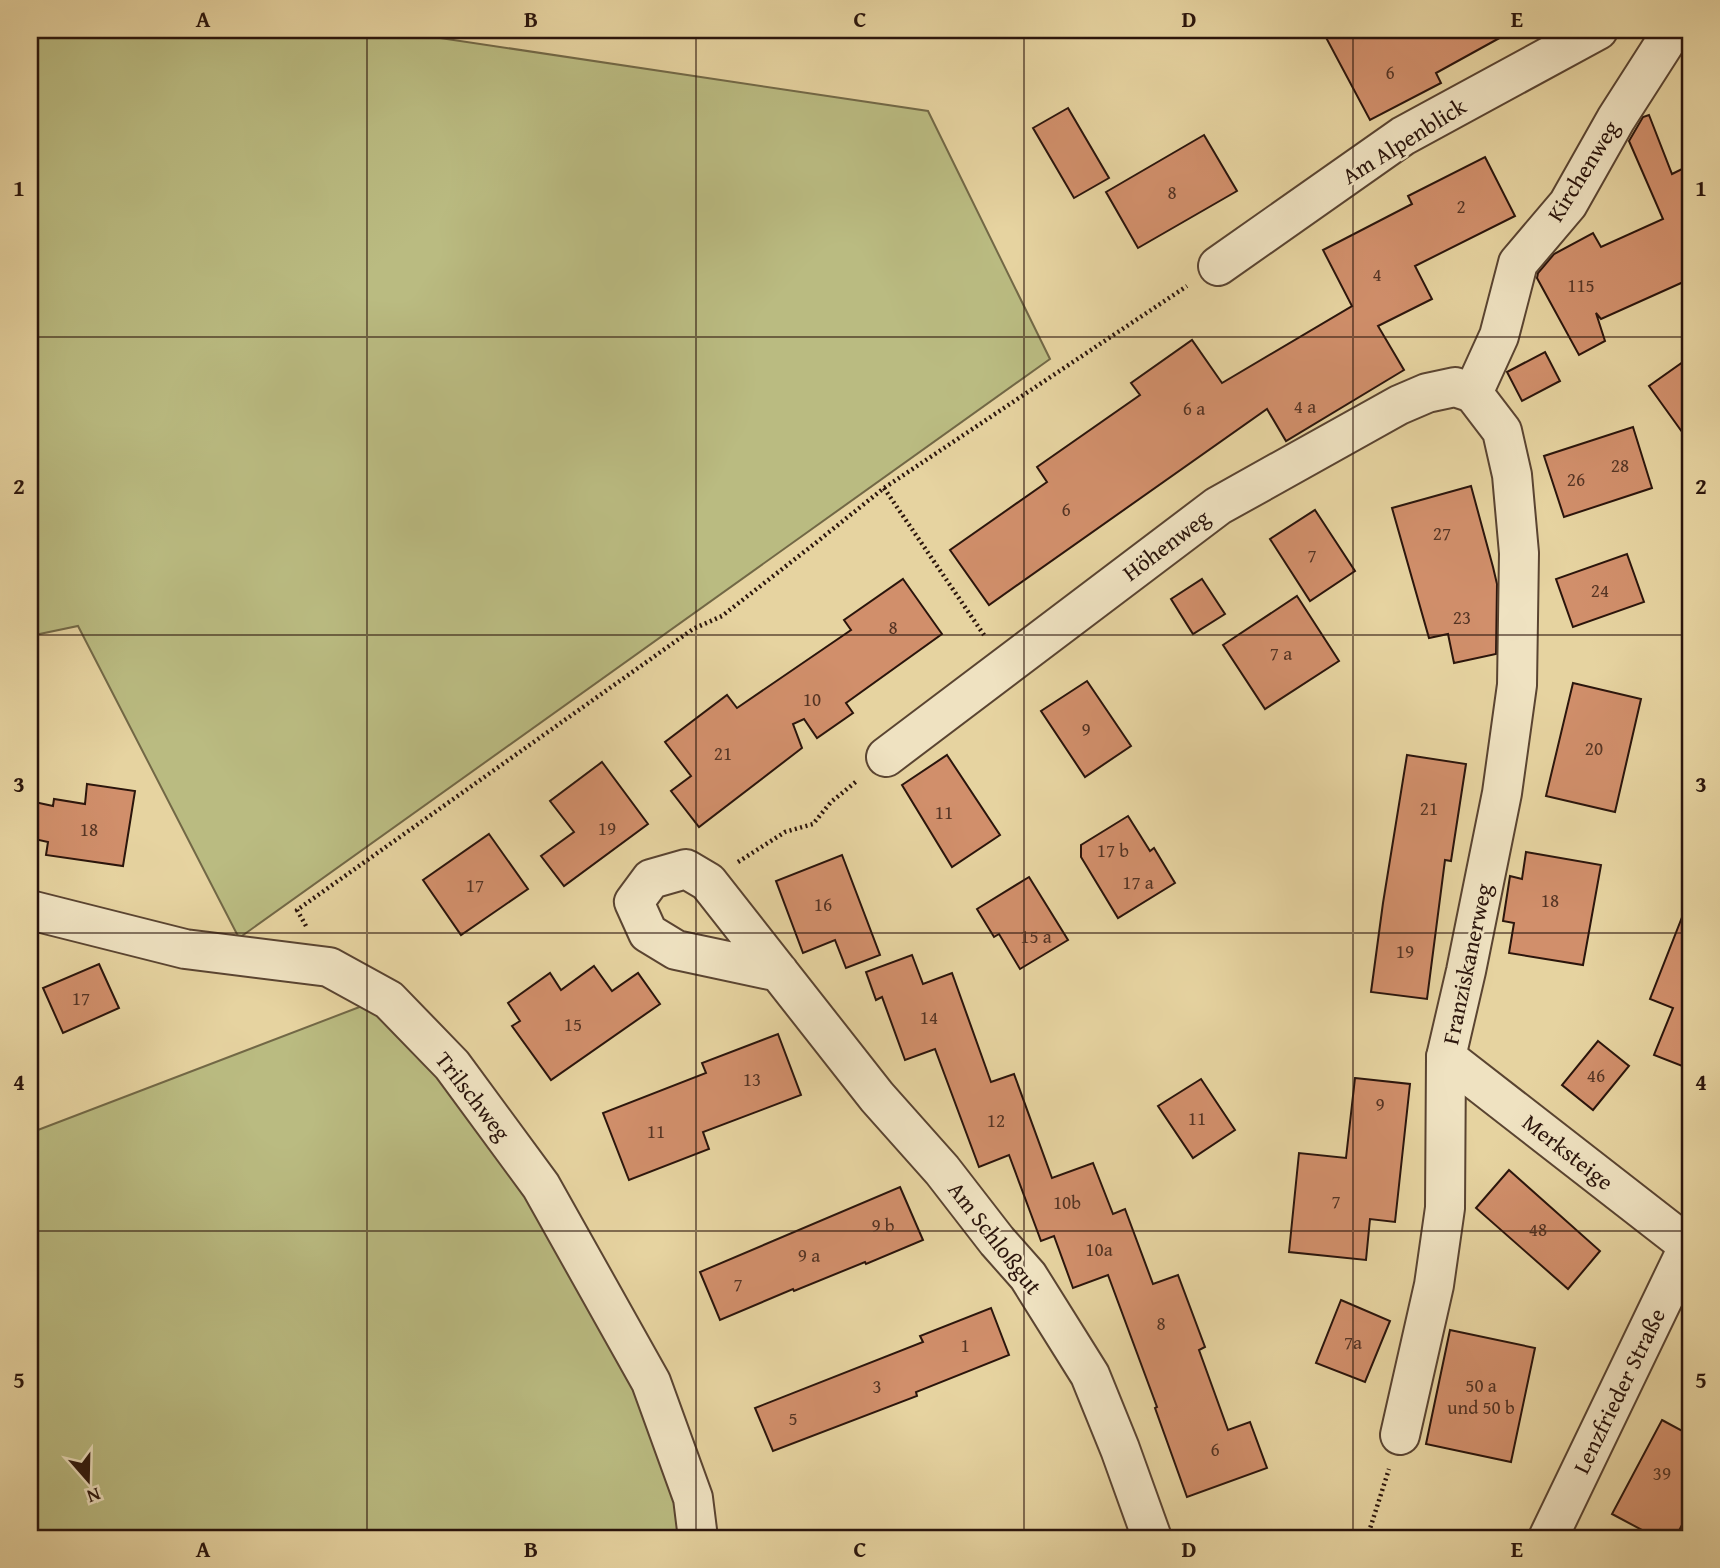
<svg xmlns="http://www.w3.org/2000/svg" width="1720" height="1568" font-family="'Gentium Book Plus',serif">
	<rect width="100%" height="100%" fill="#e6d3a0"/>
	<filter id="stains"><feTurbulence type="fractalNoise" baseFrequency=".00286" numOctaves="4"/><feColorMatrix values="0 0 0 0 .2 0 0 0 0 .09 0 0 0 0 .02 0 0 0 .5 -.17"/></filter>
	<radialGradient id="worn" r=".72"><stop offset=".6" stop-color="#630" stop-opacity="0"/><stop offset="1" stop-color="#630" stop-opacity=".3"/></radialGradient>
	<g fill="#babb81" stroke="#726846" stroke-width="2">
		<polygon points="30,30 387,30 928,111 1050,359 239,938 78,626 30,636"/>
		<polygon points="370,1003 440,1067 532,1192 639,1386 678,1501 682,1538 30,1538 30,1133"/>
	</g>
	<g fill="#d18f6b" stroke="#2b150c" stroke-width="2">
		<polygon points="1322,30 1514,30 1436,73 1441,83 1370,120"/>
		<polygon points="1068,108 1109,178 1074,198 1033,128"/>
		<polygon points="1649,115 1672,174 1690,165 1690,279 1601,319 1596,313 1605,341 1579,355 1537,278 1538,273 1554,254 1593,233 1601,247 1663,219 1629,141 1643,117"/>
		<polygon points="1204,135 1237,191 1138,248 1106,192"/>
		<polygon points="1485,157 1515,216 1415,266 1432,299 1378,326 1404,370 1286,441 1267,409 989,605 950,550 1047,482 1037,467 1140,395 1131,383 1192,340 1222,383 1352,306 1323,250 1412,204 1408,196"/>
		<polygon points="1545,352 1560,381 1522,401 1507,372"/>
		<polygon points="1690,357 1690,443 1649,386"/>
		<polygon points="1633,427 1652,488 1564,517 1544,456"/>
		<polygon points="1471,486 1493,567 1497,584 1496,654 1454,663 1448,634 1429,638 1392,508"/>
		<polygon points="1315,510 1355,571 1310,601 1270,539"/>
		<polygon points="1627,554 1644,602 1573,627 1556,579"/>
		<polygon points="903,579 942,634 846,703 853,713 817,738 804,719 793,724 802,748 699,827 671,791 691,776 665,742 727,695 737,708 851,630 844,620"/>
		<polygon points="1202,579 1225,614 1193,634 1171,599"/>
		<polygon points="1297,596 1339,661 1265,709 1223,645"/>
		<polygon points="1087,681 1131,746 1085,777 1041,711"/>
		<polygon points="1573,683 1641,699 1615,812 1546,796"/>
		<polygon points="947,755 1000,835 952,867 902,785"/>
		<polygon points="1407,755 1466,764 1451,861 1445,860 1427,999 1371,992 1383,903"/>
		<polygon points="602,762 648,824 564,886 541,856 574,832 550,801"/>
		<polygon points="87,784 135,791 123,866 46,855 48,842 30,838 30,801 53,806 54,799 85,804"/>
		<polygon points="1128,816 1150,851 1154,848 1175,883 1118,918 1081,857 1081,845"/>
		<polygon points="489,834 528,889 461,935 423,880"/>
		<polygon points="1526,852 1601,865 1583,965 1509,953 1514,923 1503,921 1510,876 1522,879"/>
		<polygon points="842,855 880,955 846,968 835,940 803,953 776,881"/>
		<polygon points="1029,877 1068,940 1020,969 999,934 994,937 977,909"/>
		<polygon points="1688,902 1690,902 1690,1069 1654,1055 1673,1008 1650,999"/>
		<polygon points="912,955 923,984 952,973 991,1082 1014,1074 1052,1178 1093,1163 1113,1214 1125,1209 1153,1284 1178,1275 1205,1347 1199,1350 1228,1430 1250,1422 1267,1468 1187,1497 1155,1408 1157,1407 1108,1275 1073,1288 1054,1236 1041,1241 1009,1155 979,1167 935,1049 905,1060 882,997 876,1000 866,972"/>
		<polygon points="99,964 119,1008 63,1033 43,988"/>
		<polygon points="594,966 612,991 638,973 660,1004 551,1080 512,1026 520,1021 508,1003 550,973 561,990"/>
		<polygon points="778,1034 801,1095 703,1132 709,1149 629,1180 603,1113 706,1073 702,1063"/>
		<polygon points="1598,1041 1629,1066 1593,1110 1562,1085"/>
		<polygon points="1355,1078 1410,1084 1395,1222 1370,1219 1366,1260 1289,1252 1299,1153 1346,1158"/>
		<polygon points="1201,1079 1235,1130 1193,1158 1158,1106"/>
		<polygon points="1509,1170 1600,1251 1568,1289 1476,1208"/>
		<polygon points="900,1187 923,1240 866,1264 865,1262 794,1291 793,1289 720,1320 700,1272"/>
		<polygon points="1341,1300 1390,1321 1365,1382 1316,1363"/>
		<polygon points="991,1308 1009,1355 916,1392 917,1396 773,1451 755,1408 923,1342 920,1336"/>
		<polygon points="1450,1330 1535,1348 1511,1462 1426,1444"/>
		<polygon points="1662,1420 1690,1435 1690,1510 1675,1538 1657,1538 1612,1514"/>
	</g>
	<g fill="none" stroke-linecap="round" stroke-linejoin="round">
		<g stroke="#5a4431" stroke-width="42">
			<g id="minor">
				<polyline points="1218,266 1403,136 1598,30"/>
				<polyline points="1473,393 1499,336 1518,263 1568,204 1616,119 1673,30"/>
				<polyline points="886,757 1218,506 1399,405 1427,393 1455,387 1473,393"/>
				<polyline points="30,910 185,949 329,967 389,1000 452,1065 541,1186 651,1382 693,1498 698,1538"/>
				<polyline points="779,972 676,950 648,933 634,902 651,879 686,869 708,882 877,1097 942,1170 997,1241 1028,1276 1090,1375 1120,1449 1152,1538"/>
				<polyline points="1446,1057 1689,1246"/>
				<polyline points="1400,1435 1434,1285 1445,1208 1446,1057 1466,971 1502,793 1517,685 1519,553 1512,475 1502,431 1473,393"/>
			</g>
		</g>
		<g stroke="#5a4431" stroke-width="42">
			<polyline id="tertiary" points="1548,1538 1690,1243"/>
		</g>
		<g stroke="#2b150c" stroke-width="4.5" stroke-dasharray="2 3.5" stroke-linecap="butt">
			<polyline points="884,488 984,635"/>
			<polyline points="738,862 785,832 813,824 831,802 858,780"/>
			<polyline points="306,926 297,910 693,629 722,616 813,545 884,488 1187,286"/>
			<polyline points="1367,1538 1389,1469"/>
		</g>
		<use href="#minor" stroke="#efe2c1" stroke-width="38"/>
		<use href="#tertiary" stroke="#efe2c1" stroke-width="38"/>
	</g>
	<path fill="none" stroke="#2b150c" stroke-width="2" stroke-opacity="0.55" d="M367 30V1538M696 30V1538M1024 30V1538M1353 30V1538M30 337H1690M30 635H1690M30 933H1690M30 1231H1690"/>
	<g text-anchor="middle" stroke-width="5" stroke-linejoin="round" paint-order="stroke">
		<g font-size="19" fill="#543424">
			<text x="1390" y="79">6</text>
			<text x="1172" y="199">8</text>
			<text x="1461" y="213">2</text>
			<text x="1377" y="281">4</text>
			<text x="1581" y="292">115</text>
			<text x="1305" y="413">4 a</text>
			<text x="1194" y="415">6 a</text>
			<text x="1620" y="472">28</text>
			<text x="1576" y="486">26</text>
			<text x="1066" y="516">6</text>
			<text x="1442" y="540">27</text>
			<text x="1312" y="562">7</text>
			<text x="1600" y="597">24</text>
			<text x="1462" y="624">23</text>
			<text x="893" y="634">8</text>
			<text x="1281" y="660">7 a</text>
			<text x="812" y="706">10</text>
			<text x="1086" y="736">9</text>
			<text x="1594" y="755">20</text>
			<text x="723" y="760">21</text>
			<text x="1429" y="815">21</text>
			<text x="944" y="819">11</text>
			<text x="607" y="835">19</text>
			<text x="89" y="836">18</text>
			<text x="1113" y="857">17 b</text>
			<text x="1138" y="889">17 a</text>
			<text x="475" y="892">17</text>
			<text x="1550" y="907">18</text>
			<text x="823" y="911">16</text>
			<text x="1036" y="943">15 a</text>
			<text x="1405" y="958">19</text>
			<text x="81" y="1005">17</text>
			<text x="929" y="1024">14</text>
			<text x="573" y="1031">15</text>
			<text x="1596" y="1082">46</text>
			<text x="752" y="1086">13</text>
			<text x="1380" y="1111">9</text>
			<text x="1197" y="1125">11</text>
			<text x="996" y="1127">12</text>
			<text x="656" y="1138">11</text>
			<text x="1336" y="1208">7</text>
			<text x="1067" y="1209">10b</text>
			<text x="883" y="1232">9 b</text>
			<text x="1538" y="1236">48</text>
			<text x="1099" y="1256">10a</text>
			<text x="809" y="1262">9 a</text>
			<text x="738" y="1291">7</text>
			<text x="1161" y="1330">8</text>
			<text x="1353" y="1349">7a</text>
			<text x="965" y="1352">1</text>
			<text x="1481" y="1392">50 a<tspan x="1481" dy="22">und 50 b</tspan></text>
			<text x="877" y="1393">3</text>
			<text x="793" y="1425">5</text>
			<text x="1215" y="1456">6</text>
			<text x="1662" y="1480">39</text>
		</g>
		<g font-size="23" fill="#2b150c" stroke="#efe2c1">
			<text transform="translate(1404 141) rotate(-32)" y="8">Am Alpenblick</text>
			<text transform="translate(1583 171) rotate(-58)" y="8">Kirchenweg</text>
			<text transform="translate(1166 545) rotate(-37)" y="8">Höhenweg</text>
			<text transform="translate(1467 964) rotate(-78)" y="8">Franziskanerweg</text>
			<text transform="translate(473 1096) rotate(52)" y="8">Trilschweg</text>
			<text transform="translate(1568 1152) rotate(38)" y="8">Merksteige</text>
			<text transform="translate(995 1238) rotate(52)" y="8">Am Schloßgut</text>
			<text transform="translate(1619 1391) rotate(-64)" y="8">Lenzfrieder Straße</text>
		</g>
	</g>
	<rect width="1720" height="1568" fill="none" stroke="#e6d3a0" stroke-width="77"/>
	<g transform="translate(88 1480) rotate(160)" stroke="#efe2c1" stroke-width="5" paint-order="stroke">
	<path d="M0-5L12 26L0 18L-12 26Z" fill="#2b150c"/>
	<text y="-10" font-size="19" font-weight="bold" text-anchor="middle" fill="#2b150c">N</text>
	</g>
	<rect x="38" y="38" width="1644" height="1492" fill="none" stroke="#2b150c" stroke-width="2.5"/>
	<g font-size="23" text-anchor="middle" font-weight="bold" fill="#2b150c">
		<text x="203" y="27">A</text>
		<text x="531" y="27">B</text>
		<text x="860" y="27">C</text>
		<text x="1189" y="27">D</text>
		<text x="1517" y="27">E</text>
		<text x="19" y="196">1</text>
		<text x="1701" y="196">1</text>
		<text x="19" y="494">2</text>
		<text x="1701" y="494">2</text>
		<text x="19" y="792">3</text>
		<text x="1701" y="792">3</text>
		<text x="19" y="1090">4</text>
		<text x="1701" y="1090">4</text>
		<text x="19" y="1388">5</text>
		<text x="1701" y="1388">5</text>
		<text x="203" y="1557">A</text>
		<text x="531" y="1557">B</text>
		<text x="860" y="1557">C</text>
		<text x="1189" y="1557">D</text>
		<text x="1517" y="1557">E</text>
	</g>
	<rect width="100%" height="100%" filter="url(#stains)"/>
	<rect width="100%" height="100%" fill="url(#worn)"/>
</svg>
